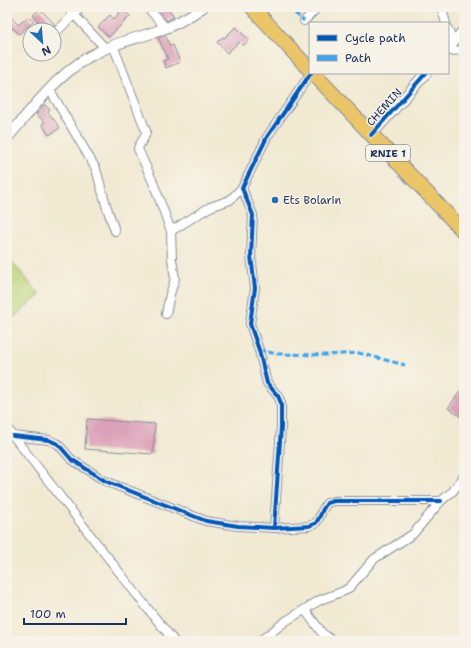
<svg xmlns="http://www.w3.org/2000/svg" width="471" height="648" font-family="'Shantell Sans',sans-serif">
	<rect width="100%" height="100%" fill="#f7f3e8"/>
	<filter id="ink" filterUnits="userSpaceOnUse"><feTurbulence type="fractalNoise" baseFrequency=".025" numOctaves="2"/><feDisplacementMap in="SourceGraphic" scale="8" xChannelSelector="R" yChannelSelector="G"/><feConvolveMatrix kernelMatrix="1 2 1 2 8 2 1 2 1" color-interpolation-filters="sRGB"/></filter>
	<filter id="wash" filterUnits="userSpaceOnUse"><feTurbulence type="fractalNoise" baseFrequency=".012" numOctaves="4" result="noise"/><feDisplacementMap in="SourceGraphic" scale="16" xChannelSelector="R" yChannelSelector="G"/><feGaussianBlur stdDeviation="0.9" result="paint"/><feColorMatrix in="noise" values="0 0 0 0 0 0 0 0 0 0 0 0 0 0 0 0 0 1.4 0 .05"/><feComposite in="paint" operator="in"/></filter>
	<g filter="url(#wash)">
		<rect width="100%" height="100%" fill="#f1e9d2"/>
		<polygon fill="#b9d378" stroke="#6a816b" points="7,256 40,295 7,323"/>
		<g id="blocks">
			<g fill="#dba1b8">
				<polygon points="155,7 167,7 174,16 167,21"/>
				<polygon points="40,9 55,25 49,30 47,30 33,15"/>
				<polygon points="122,9 130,16 109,37 98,27 110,15 114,19"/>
				<polygon points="7,13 18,25 28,17 33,22 19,34 13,28 10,31 7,28"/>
				<polygon points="236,27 249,40 243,46 239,42 227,53 217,42 223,37 224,38"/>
				<polygon points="165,35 170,46 173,45 180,62 166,68 163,61 168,59 158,38"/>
				<polygon points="45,105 50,110 48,112 60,128 49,135 42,124 45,122 36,114"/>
				<polygon points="464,386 464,417 460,416 448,408"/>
				<polygon points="87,419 155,424 153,454 85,449"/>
			</g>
		</g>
	</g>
	<g filter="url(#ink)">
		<use href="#blocks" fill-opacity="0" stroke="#868c98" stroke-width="1"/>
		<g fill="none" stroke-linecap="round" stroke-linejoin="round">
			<g stroke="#868c98" stroke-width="10">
				<g id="minor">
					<polyline points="67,7 105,48"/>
					<polyline points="147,7 166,28"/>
					<polyline points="441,7 446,23"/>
					<polyline points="304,21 318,7"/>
					<polyline points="448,29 453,42"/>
					<polyline points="54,34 82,7"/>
					<path d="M113 45 146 131C146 139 139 142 138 149L153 182 171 231 172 259 175 279 170 294 166 314"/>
					<polyline points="448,51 464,50"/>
					<polyline points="50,90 96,169 106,205 115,231"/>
					<polyline points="171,231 210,207 230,200 242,188"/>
					<polyline points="7,428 148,609 174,641"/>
					<polyline points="13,436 49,440 58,444 71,459 105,481 206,521 238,526 274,528 309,526 316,523 319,518 323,509 327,503 334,501 441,501"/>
					<polyline points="274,528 281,427 281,403 278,396 267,383 259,350 250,324 255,288 251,256 253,215 242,188 267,137 311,73"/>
					<polyline points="305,610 322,633 333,641"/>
					<polyline points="260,641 286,621 320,600 344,591 350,587 374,559 413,534 441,501 453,491 464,476"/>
				</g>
			</g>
			<g stroke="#868c98" stroke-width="12">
				<g id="tertiary">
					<polyline points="448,48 464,30"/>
					<polyline points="371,135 426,73"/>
					<path d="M7 138C34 107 62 68 100 51 119 41 140 38 160 30 176 25 190 16 203 7"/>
				</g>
			</g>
			<g stroke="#868c98" stroke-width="16">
				<g id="trunk">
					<polyline points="252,7 310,70"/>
					<polyline points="313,73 464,232"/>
				</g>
			</g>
			<use href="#minor" stroke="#fff" stroke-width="8"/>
			<use href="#tertiary" stroke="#fff" stroke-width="10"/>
			<use href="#trunk" stroke="#ebc669" stroke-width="14"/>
			<g stroke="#3da3ed" stroke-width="3" stroke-dasharray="6 3" stroke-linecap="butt">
				<polyline points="288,7 304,21"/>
				<polyline points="259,350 277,354 326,355 359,353 405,365"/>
			</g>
			<g stroke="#f7f3e8" stroke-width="6">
				<g id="cycleway">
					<polyline points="371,135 426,73"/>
					<polyline points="13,436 49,440 58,444 71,459 105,481 206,521 238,526 274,528 309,526 316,523 319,518 323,509 327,503 334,501 441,501"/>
					<polyline points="274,528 281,427 281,403 278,396 267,383 259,350 250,324 255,288 251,256 253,215 242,188 267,137 311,73"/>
				</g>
			</g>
			<use href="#cycleway" stroke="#0057b8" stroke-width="4"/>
		</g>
	</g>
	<circle fill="#1f6fb2" stroke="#f7f3e8" stroke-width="1.5" cx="275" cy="200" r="4"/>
	<g text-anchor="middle" stroke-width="3" stroke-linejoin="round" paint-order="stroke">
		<rect fill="#f7f3e8" stroke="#5d6a87" stroke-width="1" x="366" y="145" width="44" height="16" rx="3"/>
		<g font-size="10" font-weight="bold" fill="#1b2f5e">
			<text x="388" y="157">RNIE 1</text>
		</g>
		<g font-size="11" fill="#1b2f5e" stroke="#f7f3e8">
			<text transform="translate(384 107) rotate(-48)" y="4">CHEMIN</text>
		</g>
		<g font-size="11" fill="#1b2f5e" stroke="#f7f3e8" text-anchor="start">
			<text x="283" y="204">Ets Bolarin</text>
		</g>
	</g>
	<rect width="471" height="648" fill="none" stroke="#f7f3e8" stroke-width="24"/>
	<rect x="309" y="22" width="140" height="52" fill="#f7f3e8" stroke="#9fa5b1"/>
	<rect x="317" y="35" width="20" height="6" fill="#0057b8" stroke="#9fa5b1"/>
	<text x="345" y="42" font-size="12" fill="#1b2f5e">Cycle path</text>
	<rect x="317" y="55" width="20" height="6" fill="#3da3ed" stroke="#9fa5b1"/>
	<text x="345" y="62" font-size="12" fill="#1b2f5e">Path</text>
	<g transform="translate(42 42) rotate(154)"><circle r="19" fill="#f7f3e8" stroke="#9fa5b1"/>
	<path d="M0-3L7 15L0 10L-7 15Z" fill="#1f6fb2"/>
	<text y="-6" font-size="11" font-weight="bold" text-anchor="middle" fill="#1b2f5e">N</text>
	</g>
	<path d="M24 618v6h102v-6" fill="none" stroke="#1b2f5e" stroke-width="2"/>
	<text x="30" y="618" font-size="12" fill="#1b2f5e" stroke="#f7f3e8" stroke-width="3" paint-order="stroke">100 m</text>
</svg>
